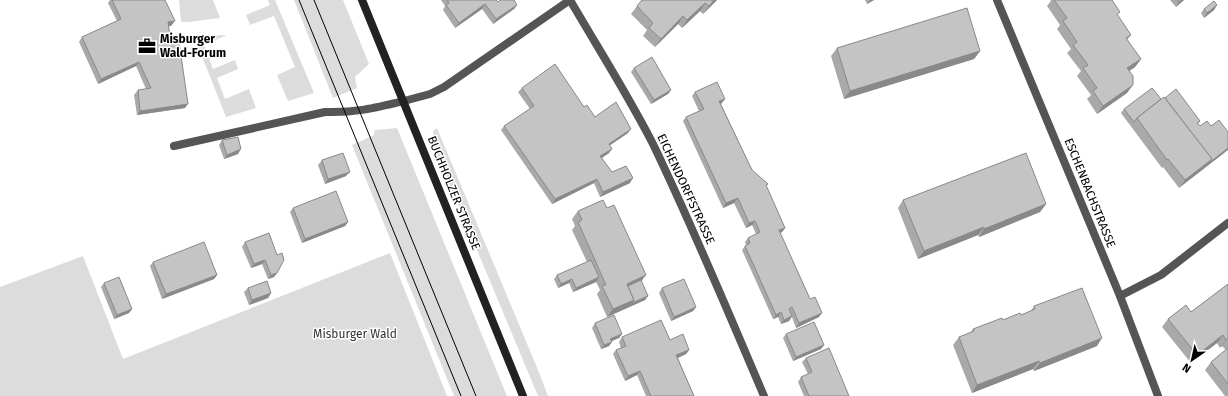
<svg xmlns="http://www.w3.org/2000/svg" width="1228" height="396" font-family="'Fira Sans',sans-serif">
	<rect width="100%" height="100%" fill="#fff"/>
	<g fill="#dcdcdc">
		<polygon points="179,0 213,0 220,18 188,22 181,22"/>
		<polygon points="268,0 275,0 314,93 288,101 277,75 295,67 274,16 250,25 246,15 270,5"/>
		<polygon points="294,0 343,0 369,64 355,77 357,88 333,98"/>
		<polygon points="227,35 204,45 213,69 235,60 238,69 217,78 225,99 249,89 256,108 226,117 194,36"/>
		<polygon points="397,128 507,396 454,396 352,145 374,135 375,130"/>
		<polygon points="437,128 538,370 548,396 538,396 434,147 433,131"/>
		<polygon points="390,253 447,396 0,396 0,287 83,256 123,359"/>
	</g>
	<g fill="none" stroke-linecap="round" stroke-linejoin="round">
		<path stroke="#555" stroke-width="8" d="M174 146 325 112C355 113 375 108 404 101"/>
		<g stroke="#555" stroke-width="8">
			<path d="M570 0C598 48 628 95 653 144 693 227 728 312 764 396"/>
			<polyline points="997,0 1120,296 1158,396"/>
			<polyline points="404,101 430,94 444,87 570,0"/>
			<polyline points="1120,296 1161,275 1228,223"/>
		</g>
		<polyline stroke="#222" stroke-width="8" points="362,0 523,396"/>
		<g stroke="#000" stroke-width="1">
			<polyline points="299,0 461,396"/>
			<polyline points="314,0 476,396"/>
		</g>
	</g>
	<g fill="#a9a9a9">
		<polygon points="110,0 165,0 171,26 169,26 169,29 185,108 137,115 134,95 138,90 146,89 136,66 98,84 79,42 82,37 117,21 108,3"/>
		<polygon points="441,0 496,0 498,2 517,5 514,9 493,24 482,9 455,28 443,10 445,6"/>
		<polygon points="642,0 717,0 703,14 700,11 682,28 678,24 655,47 643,36 647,30 631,14 637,6"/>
		<polygon points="865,0 874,0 867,4"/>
		<polygon points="1050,0 1112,0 1118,16 1131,35 1127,40 1141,59 1135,67 1129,71 1127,93 1097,114 1087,99 1091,95 1077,76 1081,71 1067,53 1071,49 1057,29 1060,25 1047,6 1051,1"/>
		<polygon points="1170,0 1184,0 1176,7"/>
		<polygon points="1217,5 1214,10 1204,18 1201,13 1204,9"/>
		<polygon points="837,48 980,51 974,59 844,99 831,56"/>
		<polygon points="634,68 671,90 668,94 651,104 631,72"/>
		<polygon points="522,88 584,107 595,117 628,133 610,145 609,153 602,158 612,172 630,183 600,197 594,183 552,204 501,130 504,126 530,109 518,92"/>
		<polygon points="695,92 722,103 721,104 752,170 768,184 766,186 785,228 782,232 780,233 810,299 819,317 796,328 792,317 789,321 781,324 778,317 773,319 742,250 745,246 746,245 745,242 748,238 756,234 752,225 746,228 734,203 723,208 683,121 686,117 699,111 692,96"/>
		<polygon points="1165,98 1200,121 1198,124 1200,126 1211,126 1228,132 1179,188 1163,167 1162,168 1121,113 1124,109"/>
		<polygon points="222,140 238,154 224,159 219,145"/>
		<polygon points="322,160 346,176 325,184 318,165"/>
		<polygon points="903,200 1046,204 1040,212 979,237 978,235 918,259 898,208"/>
		<polygon points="293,208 348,222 345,226 302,243 290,212"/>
		<polygon points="578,211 641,281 648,296 645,300 607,317 597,294 600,290 596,282 573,292 569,283 558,288 554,279 557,275 587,262 572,230 575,226 572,219"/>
		<polygon points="269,233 277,273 274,277 268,279 262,264 251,268 242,247 245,242"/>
		<polygon points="153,262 217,275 214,279 162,299 150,266"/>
		<polygon points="104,283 132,309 129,313 114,319 101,287"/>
		<polygon points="1228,284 1228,396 1225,396 1205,370 1211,362 1226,350 1222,346 1220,348 1217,343 1191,363 1162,327 1168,319 1191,312"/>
		<polygon points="248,288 271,293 268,298 249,305 244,292"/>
		<polygon points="662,288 696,307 693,311 671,321 659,293"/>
		<polygon points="1034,306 1097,346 1034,371 1033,369 972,393 953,345 959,337 971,332 973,329 1021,315 1031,311"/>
		<polygon points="595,323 622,334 619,338 611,341 609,346 601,349 592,328"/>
		<polygon points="786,334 824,345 821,349 793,361 783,338"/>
		<polygon points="622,337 670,340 689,350 686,354 678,358 694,396 646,396 637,375 625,381 613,354 616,350 621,348 619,342"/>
		<polygon points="806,358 849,396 804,396 798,382 801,377 808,374 802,362"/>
	</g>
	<g fill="#898989">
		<polygon points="714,0 717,0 703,14 709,6"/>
		<polygon points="870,0 874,0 867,4"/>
		<polygon points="1182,0 1184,0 1176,7 1179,2"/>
		<polygon points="705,3 700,11 682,28 687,20"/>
		<polygon points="485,4 482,9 455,28 459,23"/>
		<polygon points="517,5 514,9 493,24 496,19"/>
		<polygon points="1217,5 1214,10 1204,18 1207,13"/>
		<polygon points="683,16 678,24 655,47 661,39"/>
		<polygon points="175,21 171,26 165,26 168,22"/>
		<polygon points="980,51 974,59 844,99 850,91"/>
		<polygon points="1141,59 1135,67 1122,76 1127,68"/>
		<polygon points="139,62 136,66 98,84 101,79"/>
		<polygon points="1133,85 1127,93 1097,114 1103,106"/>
		<polygon points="671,90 668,94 651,104 654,100"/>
		<polygon points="725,99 722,103 716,106 719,101"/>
		<polygon points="188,104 185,108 137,115 140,111"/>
		<polygon points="631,129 628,133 606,148 609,144"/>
		<polygon points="1228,148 1228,150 1179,188 1185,180 1212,159"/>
		<polygon points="241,149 238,154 224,159 227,155"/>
		<polygon points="612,149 609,153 597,161 600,156"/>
		<polygon points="350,172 346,176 325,184 328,179"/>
		<polygon points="633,178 630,183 600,197 603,192"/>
		<polygon points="597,179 594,183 552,204 555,199"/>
		<polygon points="738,198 734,203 723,208 726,203"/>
		<polygon points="1046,204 1040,212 979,237 984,229"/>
		<polygon points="755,221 752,225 746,228 749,223"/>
		<polygon points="348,222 345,226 302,243 305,239"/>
		<polygon points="984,227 978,235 918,259 924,251"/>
		<polygon points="785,228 782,232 776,235 779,230"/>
		<polygon points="265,260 262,264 251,268 254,264"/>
		<polygon points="277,273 274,277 268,279 271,275"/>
		<polygon points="217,275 214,279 162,299 166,294"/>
		<polygon points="646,275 640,283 626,290 627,284"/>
		<polygon points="599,277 596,282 573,292 576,288"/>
		<polygon points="572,279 569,283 558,288 561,284"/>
		<polygon points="271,293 268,298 249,305 252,300"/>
		<polygon points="648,296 645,300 607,317 613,309 634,300"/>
		<polygon points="696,307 693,311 671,321 674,317"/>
		<polygon points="132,309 129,313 114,319 117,315"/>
		<polygon points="781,312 778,317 773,319 776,315"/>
		<polygon points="822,313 819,317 796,328 799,323"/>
		<polygon points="792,316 789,321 781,324 784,320"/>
		<polygon points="622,334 619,338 607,343 610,339"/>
		<polygon points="1223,335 1217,343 1191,363 1197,355"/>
		<polygon points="1102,338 1097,346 1034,371 1040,363"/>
		<polygon points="1228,338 1222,346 1220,348 1226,340"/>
		<polygon points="612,342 609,346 601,349 604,345"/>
		<polygon points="824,345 821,349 793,361 796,357"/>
		<polygon points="689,350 686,354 673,360 676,355"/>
		<polygon points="1039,361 1033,369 972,393 977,385"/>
		<polygon points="640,371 637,375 625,381 628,376"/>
	</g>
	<g fill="#c4c4c4" stroke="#898989">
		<polygon points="112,0 165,0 175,21 168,22 170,36 178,35 188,104 140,111 138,90 151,88 139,62 101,79 82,37 121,19"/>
		<polygon points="447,0 496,0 498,2 500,0 514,0 517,5 496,19 485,4 459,23 446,5 449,3"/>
		<polygon points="642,0 714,0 709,6 705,3 687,20 683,16 661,39 649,28 653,23 637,6"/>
		<polygon points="1054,0 1112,0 1120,12 1117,14 1131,35 1126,38 1141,59 1127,68 1133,76 1133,85 1103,106 1093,91 1097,88 1083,68 1088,65 1073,45 1077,42 1063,21 1067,18"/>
		<polygon points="1177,0 1182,0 1179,2"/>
		<polygon points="1214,1 1217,5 1207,13 1204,9"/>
		<polygon points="967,8 980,51 850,91 837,48"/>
		<polygon points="652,57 671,90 654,100 634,68"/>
		<polygon points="555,64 584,107 587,105 595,117 616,102 631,129 609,144 612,149 600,156 612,172 626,166 633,178 603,192 597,179 555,199 504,126 534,106 522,88"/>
		<polygon points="717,82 725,99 719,101 752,170 768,184 766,185 785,228 779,230 810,299 815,297 822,313 799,323 792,307 789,309 792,316 784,320 781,312 776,315 745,246 750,243 748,238 760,232 755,221 749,223 738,198 726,203 686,117 704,109 695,92"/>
		<polygon points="1152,88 1161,99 1137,118 1134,122 1124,109"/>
		<polygon points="1176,89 1200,121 1197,123 1200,126 1207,121 1211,126 1219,120 1228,132 1228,148 1209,163 1212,159 1165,98"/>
		<polygon points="1164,97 1212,159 1185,180 1168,159 1167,160 1137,118"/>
		<polygon points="238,137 241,149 227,155 222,140"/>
		<polygon points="343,153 350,172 328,179 322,160"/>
		<polygon points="1026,153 1046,204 984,229 984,227 924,251 903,200"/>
		<polygon points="336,191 348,222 305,239 293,208"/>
		<polygon points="603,200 607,208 614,205 646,275 627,284 634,300 613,309 602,286 606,285 578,222 582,220 578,211"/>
		<polygon points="269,233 277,255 282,253 284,260 277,273 271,275 265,260 254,264 245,242"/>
		<polygon points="204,242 217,275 166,294 153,262"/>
		<polygon points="591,260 599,277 576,288 572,279 561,284 557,275"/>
		<polygon points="119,277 132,309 117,315 104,283"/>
		<polygon points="684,279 696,307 674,317 662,288"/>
		<polygon points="641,280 648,296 632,303 634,300 628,286"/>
		<polygon points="267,281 271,293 252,300 248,288"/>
		<polygon points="1228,284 1228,338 1226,340 1223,335 1197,355 1168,319 1186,305 1191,312"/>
		<polygon points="1082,288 1102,338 1040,363 1039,361 977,385 959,337 974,331 973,329 1002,318 1003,320 1020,313 1021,315 1035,309 1034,306"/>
		<polygon points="614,315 622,334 610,339 612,342 604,345 595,323"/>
		<polygon points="661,320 670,340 683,334 689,350 676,355 694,396 651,396 640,371 628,376 616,350 626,346 622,337"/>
		<polygon points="814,322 824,345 796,357 786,334"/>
		<polygon points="829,348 849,396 809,396 801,377 812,372 806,358"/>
		<polygon points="1228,348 1228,384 1211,362"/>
	</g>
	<defs>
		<g id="office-bare" transform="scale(1.38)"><path d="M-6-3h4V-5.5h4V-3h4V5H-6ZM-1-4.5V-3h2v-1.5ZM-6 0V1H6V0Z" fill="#000" stroke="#fff" stroke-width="2.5" paint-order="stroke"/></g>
	</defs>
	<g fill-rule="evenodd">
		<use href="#office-bare" x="147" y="46"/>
	</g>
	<g text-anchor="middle" stroke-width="3" stroke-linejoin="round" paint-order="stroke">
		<g font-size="12" font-weight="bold" fill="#000" stroke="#fff" text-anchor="start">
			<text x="160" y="43">Misburger<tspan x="160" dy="14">Wald-Forum</tspan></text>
		</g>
		<g font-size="12" fill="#000" stroke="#fff">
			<text transform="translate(686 189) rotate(65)" y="4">EICHENDORFFSTRASSE</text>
			<text transform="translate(454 193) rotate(68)" y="4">BUCHHOLZER STRASSE</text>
			<text transform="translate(1090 193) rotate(68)" y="4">ESCHENBACHSTRASSE</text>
		</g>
		<g font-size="12" fill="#333" stroke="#fff">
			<text x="355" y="338">Misburger Wald</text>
		</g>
	</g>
	<g transform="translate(1192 360) rotate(214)" stroke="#ffffff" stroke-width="3" paint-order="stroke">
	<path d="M0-3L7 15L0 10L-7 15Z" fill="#000000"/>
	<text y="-6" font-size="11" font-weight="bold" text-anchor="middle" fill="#000000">N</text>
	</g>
</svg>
